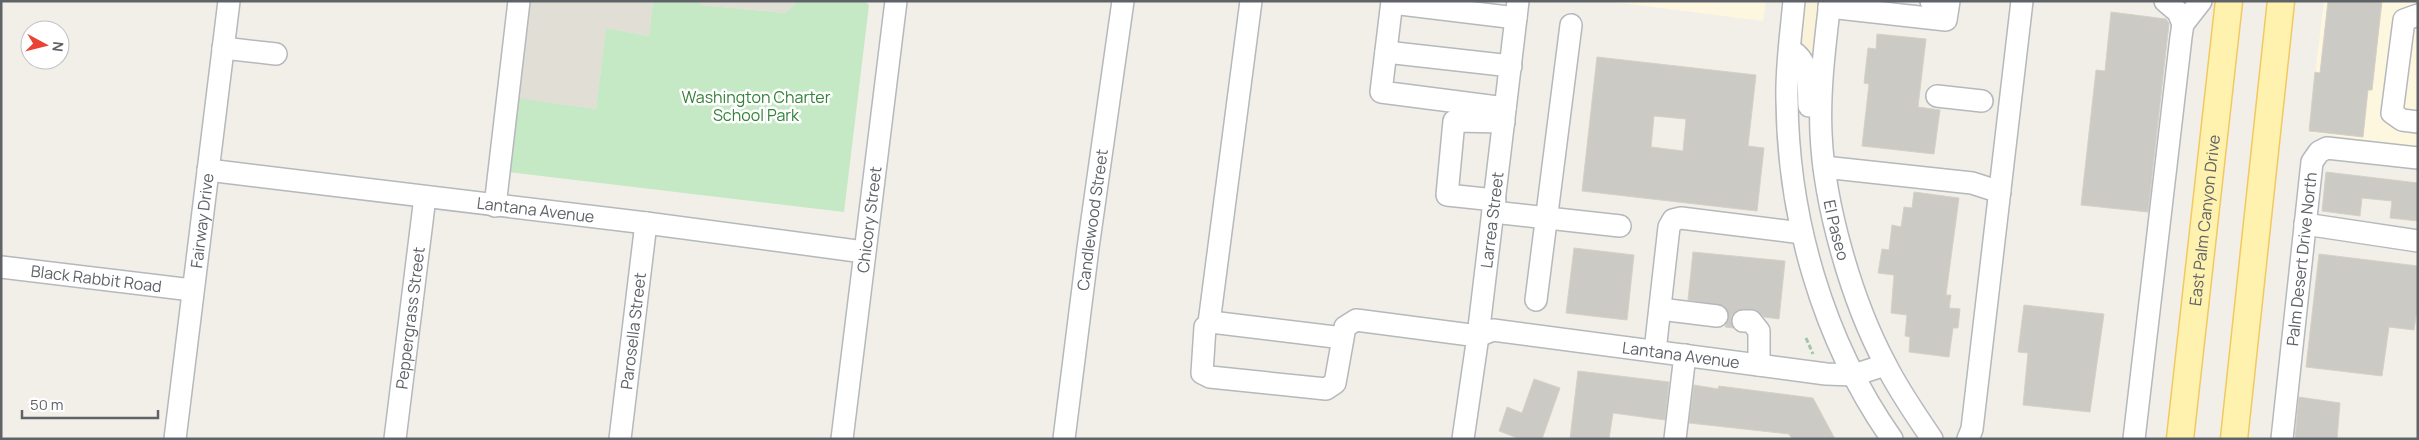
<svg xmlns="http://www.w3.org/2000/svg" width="2419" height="440" font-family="Manrope,sans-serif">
	<rect width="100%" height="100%" fill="#f1efe8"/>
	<g fill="#fef7e0">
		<polygon points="1606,1 1766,1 1763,21"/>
		<polygon points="2324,1 2418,1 2418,147 2308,132"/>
	</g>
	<g fill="#e1ded6">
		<polygon points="509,1 653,1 649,36 606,28 596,109 497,96"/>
		<polygon points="699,1 798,1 785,13 701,5"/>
	</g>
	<polygon fill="#c5e8c5" points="653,1 699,1 701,5 785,13 798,1 865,1 869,5 844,212 508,172 516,98 596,109 606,28 649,36"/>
	<polygon fill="#fbf3d9" points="1805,1 1819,1 1812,67 1801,37"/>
	<g fill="#cccac5" stroke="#d6d1c6" fill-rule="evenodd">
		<polygon points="2328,1 2382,1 2372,90 2368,90 2363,137 2309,131 2315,72 2320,73"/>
		<polygon points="2111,12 2166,19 2169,23 2148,212 2081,205 2096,70 2105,71"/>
		<polygon points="1877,34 1926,39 1918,107 1940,110 1934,154 1862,146 1869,84 1864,83 1868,48 1876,49"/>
		<path d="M1597 57 1756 75 1748 146 1764 148 1757 211 1582 191ZM1654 116 1686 119 1683 151 1651 147Z"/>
		<polygon points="2326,172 2418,183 2418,221 2390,218 2392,201 2362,198 2360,216 2322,211"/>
		<polygon points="1914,192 1959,198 1946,295 1951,295 1949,308 1960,309 1958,328 1953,328 1949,357 1909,352 1910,337 1905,336 1907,315 1891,313 1894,275 1878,273 1882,249 1889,250 1892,225 1901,227 1904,207 1912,208"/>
		<polygon points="1574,248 1634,255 1627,320 1566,313"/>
		<polygon points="1693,252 1785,261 1779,319 1764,317 1756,310 1743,309 1732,315 1731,321 1733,328 1725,327 1729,317 1724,306 1688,300"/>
		<polygon points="2319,254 2418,266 2418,303 2414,330 2389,327 2382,376 2306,367"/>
		<polygon points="2024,305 2104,314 2090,412 2023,405 2028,353 2018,352"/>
		<polygon points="1578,371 1669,382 1665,420 1613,413 1609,439 1570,439"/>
		<polygon points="1534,379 1560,388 1542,439 1520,439 1499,431 1507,407 1522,413"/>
		<polygon points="1694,385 1718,389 1719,386 1813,398 1835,439 1792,439 1789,434 1689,423"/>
		<polygon points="2299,397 2340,403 2337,439 2295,439"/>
	</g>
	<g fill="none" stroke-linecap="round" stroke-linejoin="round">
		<g stroke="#b5b8bc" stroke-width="24">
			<g id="minor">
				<polyline points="1392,1 1381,92 1505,108"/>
				<path d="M1794 1C1791 34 1786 67 1787 100 1788 218 1823 341 1892 439"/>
				<path id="s1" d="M1830 1C1825 45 1819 89 1821 133 1824 205 1852 302 1886 365 1899 391 1916 415 1932 439"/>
				<polyline points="1931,1 1938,1"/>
				<polyline points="2165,1 2178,12 2183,24"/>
				<polyline points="1392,3 1516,18"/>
				<polyline points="1829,7 1946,20 1949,1"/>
				<polyline points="2418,15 2404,20 2392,113 2402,120 2418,122"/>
				<polyline points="223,48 276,54"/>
				<path d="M1790 50C1811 61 1808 85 1809 106"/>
				<polyline points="1386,52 1511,66"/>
				<polyline points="1937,96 1982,101"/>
				<polyline points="1824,167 1972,183 2000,192"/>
				<path id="s2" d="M208 170 646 223 864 252"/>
				<polyline points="1495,200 1447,195 1454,121 1504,122"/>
				<polyline points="495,206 519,1"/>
				<polyline points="1493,212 1620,226"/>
				<polyline points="2305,224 2418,241"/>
				<path id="s3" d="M1 267 192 290"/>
				<polyline points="1536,300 1571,25"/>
				<polyline points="1660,309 1717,316"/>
				<polyline points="1743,321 1751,321 1759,331 1759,365"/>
				<polyline points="1209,323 1251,1"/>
				<path id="s4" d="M1343 338 1211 322 1205 327 1202 373 1210 377 1326 389 1335 383 1345 327 1356 320 1478 336 1493 330 1826 374 1854 375 1885 365"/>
				<polyline points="1655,351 1669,227 1673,220 1681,218 1802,233"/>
				<path id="s5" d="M175 439 229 1"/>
				<path id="s6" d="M395 439 425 197"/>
				<path id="s7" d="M620 439 646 223"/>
				<path id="s8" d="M842 439 896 1"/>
				<path id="s9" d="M1064 439 1088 248 1123 1"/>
				<path id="s10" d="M1463 439 1478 336 1518 1"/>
				<polyline points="1675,439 1685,355"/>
				<polyline points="1968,439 1972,429 2022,1"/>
				<polyline points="2134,439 2181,37 2183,24 2201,1"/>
				<path id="s11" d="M2282 439 2312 162 2319 152 2327 148 2418 158"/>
			</g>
		</g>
		<g stroke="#f2c960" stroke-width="29">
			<g id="major">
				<path id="s12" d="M2180 439 2229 1"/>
				<polyline points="2234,439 2281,1"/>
			</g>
		</g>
		<polyline stroke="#9cc7a9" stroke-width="3" stroke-dasharray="5 2.5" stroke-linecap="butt" points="1806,338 1813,354"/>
		<use href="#minor" stroke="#fff" stroke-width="21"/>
		<use href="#major" stroke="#fff2af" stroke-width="26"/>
	</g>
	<g text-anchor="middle" stroke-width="5" stroke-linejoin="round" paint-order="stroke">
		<g font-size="16" fill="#348238" stroke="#fff">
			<text x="756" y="103">Washington Charter<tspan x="756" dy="18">School Park</tspan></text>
		</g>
		<g font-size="16" fill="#5f6368" stroke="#fff">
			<text dy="6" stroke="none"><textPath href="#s2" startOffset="330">Lantana Avenue</textPath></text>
			<text dy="6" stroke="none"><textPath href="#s5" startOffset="220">Fairway Drive</textPath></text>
			<text dy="6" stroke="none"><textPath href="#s8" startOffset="221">Chicory Street</textPath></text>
			<text dy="6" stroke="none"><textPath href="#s9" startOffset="221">Candlewood Street</textPath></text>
			<text dy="6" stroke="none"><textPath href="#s10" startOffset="221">Larrea Street</textPath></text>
			<text dy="6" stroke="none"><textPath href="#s12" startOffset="220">East Palm Canyon Drive</textPath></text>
			<text dy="6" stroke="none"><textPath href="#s1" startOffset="231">El Paseo</textPath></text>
			<text dy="6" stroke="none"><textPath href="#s11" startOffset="181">Palm Desert Drive North</textPath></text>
			<text dy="6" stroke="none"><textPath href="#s3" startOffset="96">Black Rabbit Road</textPath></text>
			<text dy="6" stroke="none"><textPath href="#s6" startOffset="122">Peppergrass Street</textPath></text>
			<text dy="6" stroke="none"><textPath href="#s7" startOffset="109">Parosella Street</textPath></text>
			<text dy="6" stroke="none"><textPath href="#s4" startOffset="722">Lantana Avenue</textPath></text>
		</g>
	</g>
	<rect width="2419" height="440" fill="none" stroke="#5f6368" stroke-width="5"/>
	<g transform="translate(45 45) rotate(97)"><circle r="24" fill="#ffffff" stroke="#bfc1c3"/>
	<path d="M0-4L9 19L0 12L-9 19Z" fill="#ea4335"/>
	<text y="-8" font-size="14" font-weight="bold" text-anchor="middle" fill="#5f6368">N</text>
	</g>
	<path d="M22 410v8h136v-8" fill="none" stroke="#5f6368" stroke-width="2.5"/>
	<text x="30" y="410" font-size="15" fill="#5f6368" stroke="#ffffff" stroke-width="4" paint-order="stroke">50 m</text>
</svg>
